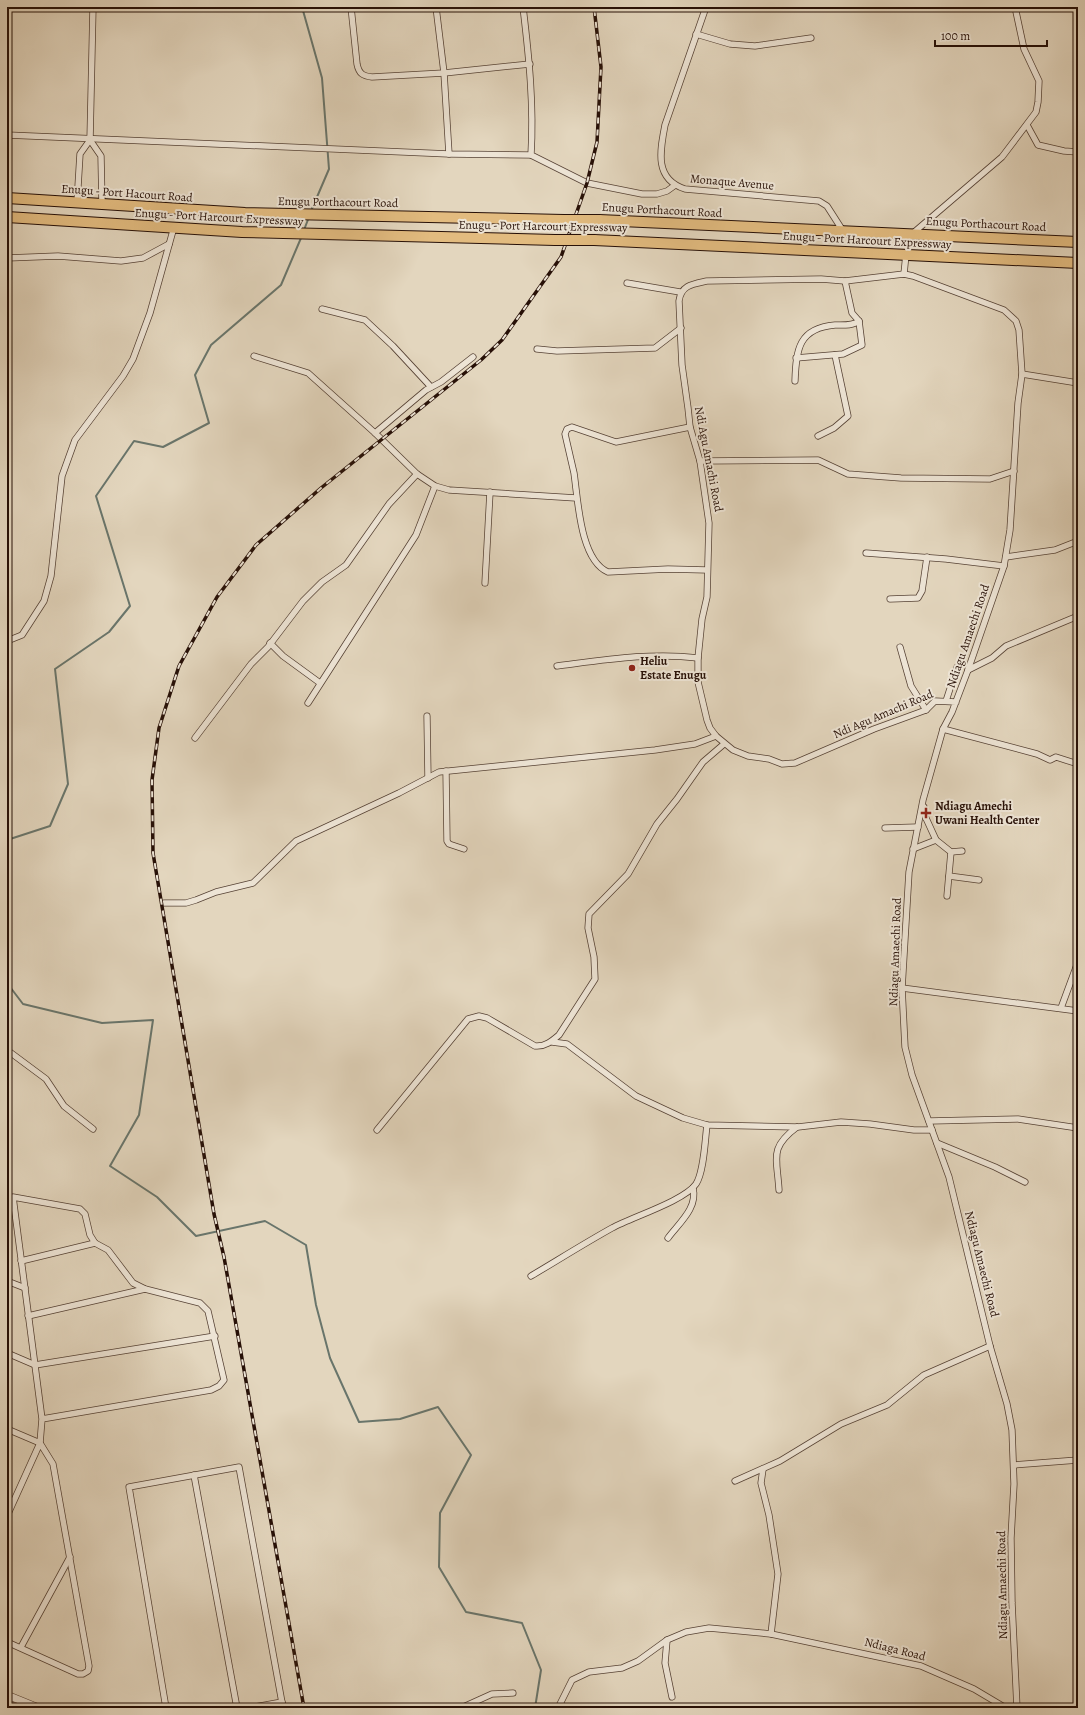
<svg xmlns="http://www.w3.org/2000/svg" width="1085" height="1715" font-family="Alegreya,serif">
	<rect width="100%" height="100%" fill="#e3d6be"/>
	<filter id="stains"><feTurbulence type="fractalNoise" baseFrequency=".005" numOctaves="4"/><feColorMatrix values="0 0 0 0 .2 0 0 0 0 .09 0 0 0 0 .02 0 0 0 .5 -.17"/></filter>
	<radialGradient id="worn" r=".72"><stop offset=".6" stop-color="#630" stop-opacity="0"/><stop offset="1" stop-color="#630" stop-opacity=".3"/></radialGradient>
	<g fill="none" stroke-linecap="round" stroke-linejoin="round">
		<g stroke="#69756b" stroke-width="2">
			<polyline points="302,7 322,78 329,169 311,211"/>
			<polyline points="304,230 309,217"/>
			<polyline points="7,840 50,826 68,784 55,669 109,632 130,606 96,496 134,441 163,447 209,423 195,375 211,345 281,285 301,238"/>
			<polyline points="7,983 23,1004 102,1023 153,1020 139,1115 110,1166 157,1197 196,1236 265,1221 306,1245 316,1305 330,1358 359,1422 400,1419 438,1407 471,1455 440,1513 439,1567 466,1612 522,1623 541,1670 535,1708"/>
		</g>
		<g stroke="#564235" stroke-width="7">
			<g id="minor">
				<path d="M351 7 357 64C359 74 363 76 372 77L444 73 530 64"/>
				<polyline points="436,7 444,73 449,154"/>
				<path d="M523 7C529 57 534 105 531 155L587 183 642 194H657L667 191 674 186"/>
				<path d="M706 7 665 125C660 151 654 179 685 189L819 201 827 206 843 231"/>
				<polyline points="696,34 730,44 755,46 811,38"/>
				<polyline points="1027,125 1038,145 1064,151 1078,152"/>
				<polyline points="7,135 449,154 531,155"/>
				<polyline points="90,140 101,156 102,204"/>
				<polyline points="77,203 80,154 90,140 93,7"/>
				<polyline points="912,234 1002,157 1036,112 1038,102 1039,81 1024,49 1015,7"/>
				<polyline points="7,258 58,256 121,261 143,258 169,244"/>
				<polyline points="904,274 906,254"/>
				<polyline points="627,283 680,292"/>
				<polyline points="322,309 365,320 393,346 431,387"/>
				<polyline points="537,349 557,351 655,348 681,328"/>
				<polyline points="254,356 308,373 375,433 417,474"/>
				<polyline points="796,358 843,354 862,345 859,321"/>
				<polyline points="1022,374 1078,383"/>
				<path d="M795 381C796 349 799 328 835 325 842 325 853 326 859 321L852 313 845 281"/>
				<path d="M690 427 616 442 572 427 567 429 565 434C568 447 571 460 574 473 578 500 580 560 608 572L668 569 707 570"/>
				<polyline points="375,433 426,390 441,382 473,357"/>
				<polyline points="818,436 834,428 848,416 835,355"/>
				<polyline points="700,461 818,460 848,474 901,478 990,479 1014,471"/>
				<polyline points="866,553 946,559 1004,566"/>
				<polyline points="1006,557 1055,550 1078,541"/>
				<polyline points="485,583 490,492"/>
				<polyline points="890,599 918,598 922,591 927,557"/>
				<polyline points="7,641 22,635 44,601 51,576 62,476 75,440 123,376 133,359 150,313 174,227"/>
				<polyline points="270,643 283,656 320,683"/>
				<polyline points="900,647 911,686 926,710"/>
				<path d="M557 666C604 660 652 652 698 658"/>
				<polyline points="968,670 992,658 1006,646 1078,616"/>
				<polyline points="946,701 957,667"/>
				<path d="M956 702 935 701 926 710 874 729 795 763 782 764 769 759 748 756 733 750 716 736 710 728 707 720 698 682V658L702 619 707 597 709 523 700 461 690 427 688 408 682 365 679 301C681 285 693 284 707 281L821 279 845 281 904 274 913 276 1004 310 1016 321 1019 330 1022 374 1018 403 1010 530 1004 566 968 670 952 712 943 729 923 800 909 872 902 988 905 1047 912 1075 949 1177 990 1346 1007 1404 1012 1430 1014 1484 1011 1538 1012 1603 1017 1708"/>
				<polyline points="308,703 416,535 435,486"/>
				<polyline points="427,716 428,778"/>
				<polyline points="943,729 1037,754 1050,760 1056,757 1078,764"/>
				<polyline points="195,738 251,664 268,647 303,601 322,582 346,565 389,504 417,474 435,486 449,490 576,498"/>
				<polyline points="446,771 447,841 449,844 464,849"/>
				<polyline points="924,807 925,816 936,840 951,852 947,896"/>
				<polyline points="885,828 918,827"/>
				<polyline points="913,849 936,840"/>
				<polyline points="951,852 962,851"/>
				<polyline points="949,876 979,880"/>
				<polyline points="164,903 186,903 196,900 216,892 253,883 296,841 399,793 439,772 655,750 695,744 716,736"/>
				<polyline points="902,988 1078,1011"/>
				<polyline points="1061,1008 1078,962"/>
				<polyline points="552,1042 567,1044 636,1096 683,1118 707,1125 798,1127 841,1122 870,1124 914,1130 932,1130"/>
				<polyline points="7,1050 46,1079 64,1106 93,1129"/>
				<polyline points="929,1121 1018,1119 1078,1128"/>
				<path d="M377 1130 468 1019 479 1016 487 1018 535 1046C545 1047 552 1041 559 1035L595 979 594 957 588 928 589 914 628 874 657 824 677 799 703 762 724 744"/>
				<polyline points="937,1143 995,1167 1025,1182"/>
				<path d="M779 1190C777 1157 769 1148 797 1127"/>
				<path d="M668 1238C679 1223 698 1208 693 1188"/>
				<polyline points="21,1261 95,1243"/>
				<path d="M531 1276C558 1260 585 1243 612 1228 632 1217 684 1201 696 1184 704 1172 705 1140 707 1125"/>
				<polyline points="7,1281 25,1288"/>
				<polyline points="28,1316 145,1289"/>
				<polyline points="7,1353 35,1365 215,1336"/>
				<polyline points="7,1429 40,1443 42,1419 13,1197 80,1209 85,1214 90,1235 95,1243 108,1250 133,1283 145,1289 200,1303 208,1311 224,1380 219,1386 211,1390 42,1419"/>
				<polyline points="1014,1465 1078,1460"/>
				<polyline points="763,1469 761,1483 769,1515 778,1574 771,1634"/>
				<polyline points="194,1475 237,1708"/>
				<polyline points="735,1481 780,1461 841,1424 887,1405 924,1375 990,1346"/>
				<polyline points="7,1516 40,1443 53,1464 89,1666 88,1671 83,1674 78,1674 7,1642"/>
				<polyline points="667,1640 665,1663 672,1697"/>
				<polyline points="21,1647 70,1557"/>
				<polyline points="166,1708 129,1487 239,1467 283,1708"/>
				<polyline points="249,1708 282,1702"/>
				<polyline points="461,1708 492,1694 513,1693"/>
				<polyline points="558,1708 572,1680 589,1672 622,1668 638,1661 667,1640 686,1632 709,1628 771,1634 921,1666 974,1689 1006,1708"/>
			</g>
		</g>
		<g stroke="#564235" stroke-width="8">
			<g id="tertiary">
				<polyline points="7,1695 39,1708"/>
				<polyline points="7,1704 17,1708"/>
			</g>
		</g>
		<g stroke="#271007" stroke-width="12">
			<g id="trunk">
				<polyline points="7,198 245,213 564,220"/>
				<polyline points="7,217 242,232 555,240"/>
				<polyline points="599,220 1078,242"/>
				<polyline points="594,240 1078,263"/>
			</g>
		</g>
		<use href="#minor" stroke="#ede4d5" stroke-width="5.5"/>
		<use href="#tertiary" stroke="#ede4d5" stroke-width="7"/>
		<use href="#trunk" stroke="#e2bb7f" stroke-width="10"/>
		<g stroke="#271007" stroke-width="3.5">
			<polyline id="rail" points="304,1708 224,1257 214,1214 153,853 152,780 159,728 179,666 217,597 256,545 321,488 481,360 502,340 561,257 587,183 597,142 601,67 594,7"/>
		</g>
		<use href="#rail" stroke="#ede4d5" stroke-width="2" stroke-dasharray="6" stroke-linecap="butt"/>
		<g stroke="#271007" stroke-width="12" stroke-linecap="butt">
			<g id="trunk-bridge">
				<polyline points="564,220 599,220"/>
				<polyline points="555,240 594,240"/>
			</g>
		</g>
		<use href="#trunk-bridge" stroke="#e2bb7f" stroke-width="10"/>
	</g>
	<g fill="#8f2418" stroke="#ede4d5" stroke-width="1.5">
		<circle cx="632" cy="668" r="4"/>
		<path d="M924 807h4v4h4v4h-4v4h-4v-4h-4v-4h4z"/>
	</g>
	<g text-anchor="middle" stroke-width="4" stroke-linejoin="round" paint-order="stroke">
		<g font-size="12" fill="#271007" stroke="#ede4d5">
			<text transform="translate(732 182) rotate(5)" y="4">Monaque Avenue</text>
			<text transform="translate(127 193) rotate(4)" y="4">Enugu - Port Hacourt Road</text>
			<text transform="translate(338 202) rotate(1)" y="4">Enugu Porthacourt Road</text>
			<text transform="translate(662 210) rotate(3)" y="4">Enugu Porthacourt Road</text>
			<text transform="translate(219 217) rotate(3)" y="4">Enugu - Port Harcourt Expressway</text>
			<text transform="translate(986 224) rotate(3)" y="4">Enugu Porthacourt Road</text>
			<text transform="translate(543 226) rotate(1)" y="4">Enugu - Port Harcourt Expressway</text>
			<text transform="translate(867 240) rotate(3)" y="4">Enugu - Port Harcourt Expressway</text>
			<text transform="translate(709 459) rotate(79)" y="4">Ndi Agu Amachi Road</text>
			<text transform="translate(968 636) rotate(-71)" y="4">Ndiagu Amaechi Road</text>
			<text transform="translate(883 714) rotate(-23)" y="4">Ndi Agu Amachi Road</text>
			<text transform="translate(895 952) rotate(-88)" y="4">Ndiagu Amaechi Road</text>
			<text transform="translate(982 1264) rotate(76)" y="4">Ndiagu Amaechi Road</text>
			<text transform="translate(1002 1585) rotate(-91)" y="4">Ndiagu Amaechi Road</text>
			<text transform="translate(895 1649) rotate(14)" y="4">Ndiaga Road</text>
		</g>
		<g font-size="12" font-weight="bold" fill="#271007" stroke="#ede4d5" text-anchor="start">
			<text x="640" y="665">Heliu<tspan x="640" dy="14">Estate Enugu</tspan></text>
			<text x="935" y="810">Ndiagu Amechi<tspan x="935" dy="14">Uwani Health Center</tspan></text>
		</g>
	</g>
	<rect width="1085" height="1715" fill="none" stroke="#e3d6be" stroke-width="24"/>
	<rect x="8" y="8" width="1069" height="1699" fill="none" stroke="#271007" stroke-width="2"/>
	<rect x="12" y="12" width="1061" height="1691" fill="none" stroke="#271007"/>
	<path d="M935 40v6h112v-6" fill="none" stroke="#271007" stroke-width="2"/>
	<text x="941" y="40" font-size="12" fill="#271007" stroke="#ede4d5" stroke-width="3" paint-order="stroke">100 m</text>
	<rect width="100%" height="100%" filter="url(#stains)"/>
	<rect width="100%" height="100%" fill="url(#worn)"/>
</svg>
